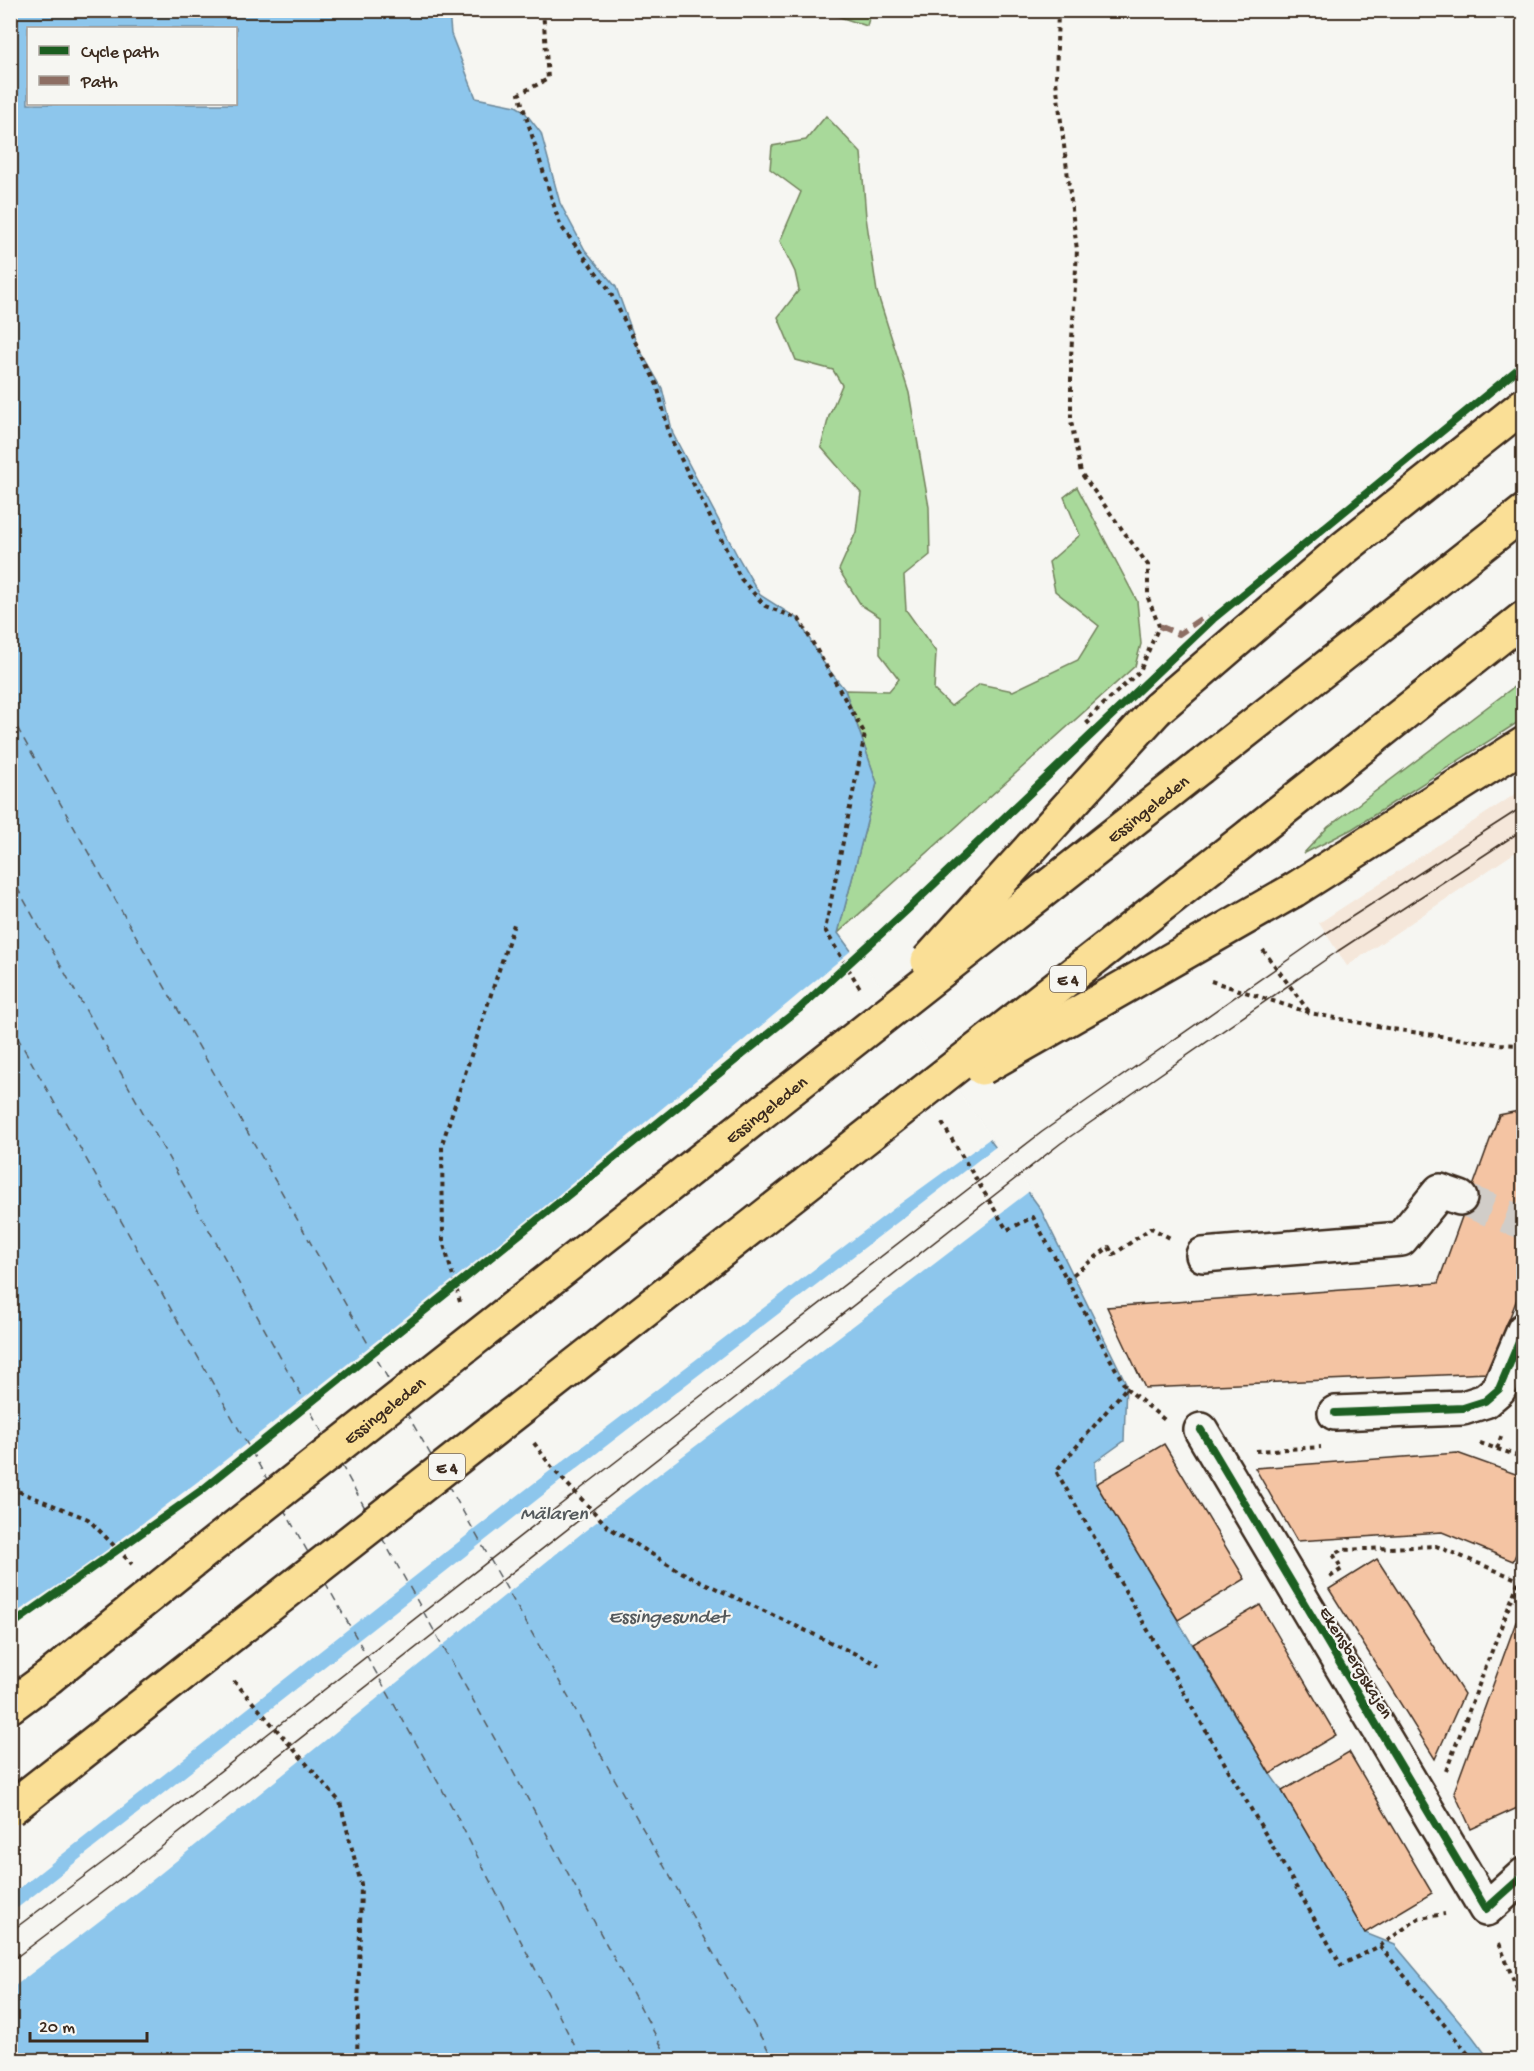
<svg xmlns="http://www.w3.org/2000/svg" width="1534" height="2071" font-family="'Gochi Hand',sans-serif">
	<rect width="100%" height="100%" fill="#f6f6f2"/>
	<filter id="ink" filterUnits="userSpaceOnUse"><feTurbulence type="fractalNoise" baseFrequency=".0167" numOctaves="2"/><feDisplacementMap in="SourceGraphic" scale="12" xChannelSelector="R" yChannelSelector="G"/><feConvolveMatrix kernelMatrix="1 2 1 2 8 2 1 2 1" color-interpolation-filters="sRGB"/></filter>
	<g filter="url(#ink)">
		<polygon fill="#f5e7da" points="1523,789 1523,847 1347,966 1319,923"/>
		<g fill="#a8d99a" stroke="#72825c" stroke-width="1.5">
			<polygon points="822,11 871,10 871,11 867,26"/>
			<polygon points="826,116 861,153 866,217 877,292 909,393 929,507 930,555 904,576 906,610 936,652 934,690 951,706 980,684 1013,691 1078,660 1099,626 1055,591 1049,562 1080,535 1064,497 1077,487 1137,601 1141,644 1135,666 838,933 877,783 845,690 889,691 899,679 880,654 880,617 861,605 839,570 856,532 861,493 821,447 829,416 842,385 833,370 796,360 778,317 799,290 795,272 780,241 801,192 770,169 772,146 806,140"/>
			<polygon points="1523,680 1523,719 1352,829 1303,854 1328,827"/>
		</g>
		<path fill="#8dc6ec" stroke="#6c889a" stroke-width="1.5" fill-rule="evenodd" d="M11 11H449L451 34 476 98 516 106 524 111 541 133 560 203 585 250 616 287 637 345 662 388 673 434 738 557 760 595 798 619 823 662 845 690 877 783 838 933 1040 1208 1126 1383 1124 1441 1095 1462 1096 1484 1270 1774 1282 1791 1365 1933 1395 1945 1472 2036 1490 2060H11ZM28 28H236V104H28Z"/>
		<g fill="#f6f6f2">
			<polygon points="853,949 992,1137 901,1203 508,1503 11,1895 11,1616 64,1581 111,1547 205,1476 345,1366 539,1211"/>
			<polygon points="998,1145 1031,1190 582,1533 150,1882 11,1989 11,1913 571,1473"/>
		</g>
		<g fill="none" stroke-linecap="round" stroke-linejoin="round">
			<g stroke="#54595c" stroke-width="1.5" stroke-dasharray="8 6" stroke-linecap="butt">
				<polyline points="10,715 391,1384"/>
				<polyline points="10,875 325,1437"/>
				<polyline points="10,1024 268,1481"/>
				<polyline points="406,1412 432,1457"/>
				<polyline points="341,1464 366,1510"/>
				<polyline points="448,1485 774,2060"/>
				<polyline points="283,1508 309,1554"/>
				<polyline points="382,1538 510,1766 669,2060"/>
				<polyline points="325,1582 452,1807 582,2060"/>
			</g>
		</g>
		<g fill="#f4c4a3" stroke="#3b2a1e" stroke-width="1.5">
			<polygon points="1524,1110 1524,1281 1488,1373 1145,1388 1107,1307 1438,1283 1499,1115"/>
			<polygon points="1164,1444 1245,1579 1178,1620 1096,1484"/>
			<polygon points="1457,1453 1524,1477 1524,1536 1513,1561 1442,1532 1297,1541 1255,1468"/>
			<polygon points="1377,1559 1464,1694 1435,1759 1329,1589"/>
			<polygon points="1524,1600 1524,1805 1471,1829 1454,1792"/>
			<polygon points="1260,1605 1336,1735 1270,1774 1193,1644"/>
			<polygon points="1349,1752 1432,1893 1365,1933 1282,1791"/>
		</g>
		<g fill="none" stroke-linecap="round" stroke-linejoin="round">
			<polyline stroke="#d1cdc8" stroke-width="33" stroke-dasharray="33 16" stroke-linecap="butt" points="1460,1198 1524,1223"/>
			<g stroke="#3b2a1e" stroke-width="38">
				<g id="minor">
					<polyline points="1203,1255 1401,1239 1440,1191 1460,1198"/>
					<polyline points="1335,1413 1463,1408 1485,1401 1499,1389 1524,1330"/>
					<polyline points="1201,1430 1486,1909 1524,1875"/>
				</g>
			</g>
			<g stroke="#3b2a1e" stroke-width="38">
				<g id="highway">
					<polyline points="1157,709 1344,548 1524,405"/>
					<polyline points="1200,767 1524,512"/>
					<polyline points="1252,834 1524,618"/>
					<polyline points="1294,890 1524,744"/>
					<polyline points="10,1706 48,1678"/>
				</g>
			</g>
			<g stroke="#3b2a1e" stroke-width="4" stroke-dasharray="4.5 4.5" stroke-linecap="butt">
				<polyline points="543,10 548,79 519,94 560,225 608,288 657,385 670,437 741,579 765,606 799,619 865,734 825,930 860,988"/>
				<polyline points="1058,10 1056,81 1077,250 1071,357 1071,421 1081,473 1148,565 1148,598 1159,626 1140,671 1086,720 1093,728"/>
				<polyline points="1263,950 1310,1013"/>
				<polyline points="1211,981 1310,1013 1392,1029 1496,1044 1524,1045"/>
				<polyline points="942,1123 1007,1230 1033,1217 1126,1388 1056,1471 1341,1965 1380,1946 1419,1918 1445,1914"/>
				<polyline points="1066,1280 1109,1247 1113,1255 1151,1228 1172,1239"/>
				<polyline points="460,1302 443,1241 442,1144 515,921"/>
				<polyline points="1126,1388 1166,1421"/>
				<polyline points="534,1443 553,1469 608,1527 679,1571 879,1665"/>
				<polyline points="1480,1443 1524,1458"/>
				<polyline points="1497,1449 1502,1434"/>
				<polyline points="1256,1451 1321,1447"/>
				<polyline points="10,1488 88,1519 132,1564"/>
				<polyline points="1330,1577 1342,1569 1333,1554 1342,1550 1436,1546 1519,1580"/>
				<polyline points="234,1681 340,1802 361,1884 357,2060"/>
				<polyline points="1446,1771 1524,1567"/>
				<polyline points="1499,1943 1524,2007"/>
				<polyline points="1380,1946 1473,2060"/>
			</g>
			<use href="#minor" stroke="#f6f6f2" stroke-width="33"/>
			<use href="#highway" stroke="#fadf96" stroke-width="33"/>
			<g stroke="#3b2a1e" stroke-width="1.5">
				<polyline points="10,1932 122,1848 583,1487 1042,1132 1325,934 1524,806"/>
				<polyline points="10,1962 137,1866 1061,1143 1338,951 1524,829"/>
			</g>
			<g stroke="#3b2a1e" stroke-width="38" stroke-linecap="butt">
				<g id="highway-bridge">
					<polyline points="928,961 1157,709"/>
					<polyline points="982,1068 1294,890"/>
					<path id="s1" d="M48 1678 205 1551 1200 767"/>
					<polyline points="10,1809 1252,834"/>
				</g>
			</g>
			<use href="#highway-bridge" stroke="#fadf96" stroke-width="33"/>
			<polyline stroke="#8d6e63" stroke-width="6" stroke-dasharray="12 6" stroke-linecap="butt" points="1159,626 1179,634 1202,618 1213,619"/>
			<g stroke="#f6f6f2" stroke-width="11">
				<g id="cycleway">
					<polyline points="1335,1413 1463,1408 1485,1401 1499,1389 1524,1330"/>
					<polyline points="1201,1430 1486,1909 1524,1875"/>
					<polyline points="10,1626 202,1490 799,1009 907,910 1213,619 1524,364"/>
				</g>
			</g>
			<use href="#cycleway" stroke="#1b5e20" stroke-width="8"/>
		</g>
	</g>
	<g text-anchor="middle" stroke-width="4.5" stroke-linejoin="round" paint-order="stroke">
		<g fill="#f6f6f2" stroke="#73675e" stroke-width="1.5">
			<rect x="1050" y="966" width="36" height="26" rx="4.5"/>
			<rect x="429" y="1454" width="36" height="26" rx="4.5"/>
		</g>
		<g font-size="16" font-weight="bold" fill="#3b2a1e">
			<text x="1068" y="985">E 4</text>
			<text x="447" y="1473">E 4</text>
		</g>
		<g font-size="18" fill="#3b2a1e" stroke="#f6f6f2">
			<text dy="6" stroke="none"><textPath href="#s1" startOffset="1402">Essingeleden</textPath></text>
			<text dy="6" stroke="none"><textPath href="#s1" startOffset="916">Essingeleden</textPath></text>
			<text dy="6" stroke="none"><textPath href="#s1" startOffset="430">Essingeleden</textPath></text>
			<text transform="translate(1357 1662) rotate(59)" y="6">Ekensbergskajen</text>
		</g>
		<g font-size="20" font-style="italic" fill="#54595c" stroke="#f6f6f2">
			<text x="554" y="1519">Mälaren</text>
			<text x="668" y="1622">Essingesundet</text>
		</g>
	</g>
	<rect width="1534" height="2071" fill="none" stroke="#f6f6f2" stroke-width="36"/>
	<rect x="18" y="18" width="1498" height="2035" fill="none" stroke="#3b2a1e" stroke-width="2" filter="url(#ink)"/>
	<rect x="27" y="27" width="210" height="78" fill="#f6f6f2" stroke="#aba49d" stroke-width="1.5"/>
	<rect x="39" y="46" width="30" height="9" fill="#1b5e20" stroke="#aba49d" stroke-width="1.5"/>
	<text x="81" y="57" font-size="18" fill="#3b2a1e">Cycle path</text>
	<rect x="39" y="76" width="30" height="9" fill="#8d6e63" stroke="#aba49d" stroke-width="1.5"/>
	<text x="81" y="87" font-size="18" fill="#3b2a1e">Path</text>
	<path d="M30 2032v9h117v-9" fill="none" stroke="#3b2a1e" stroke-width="3"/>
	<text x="39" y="2032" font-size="18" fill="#3b2a1e" stroke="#f6f6f2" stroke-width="4.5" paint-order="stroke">20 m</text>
</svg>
